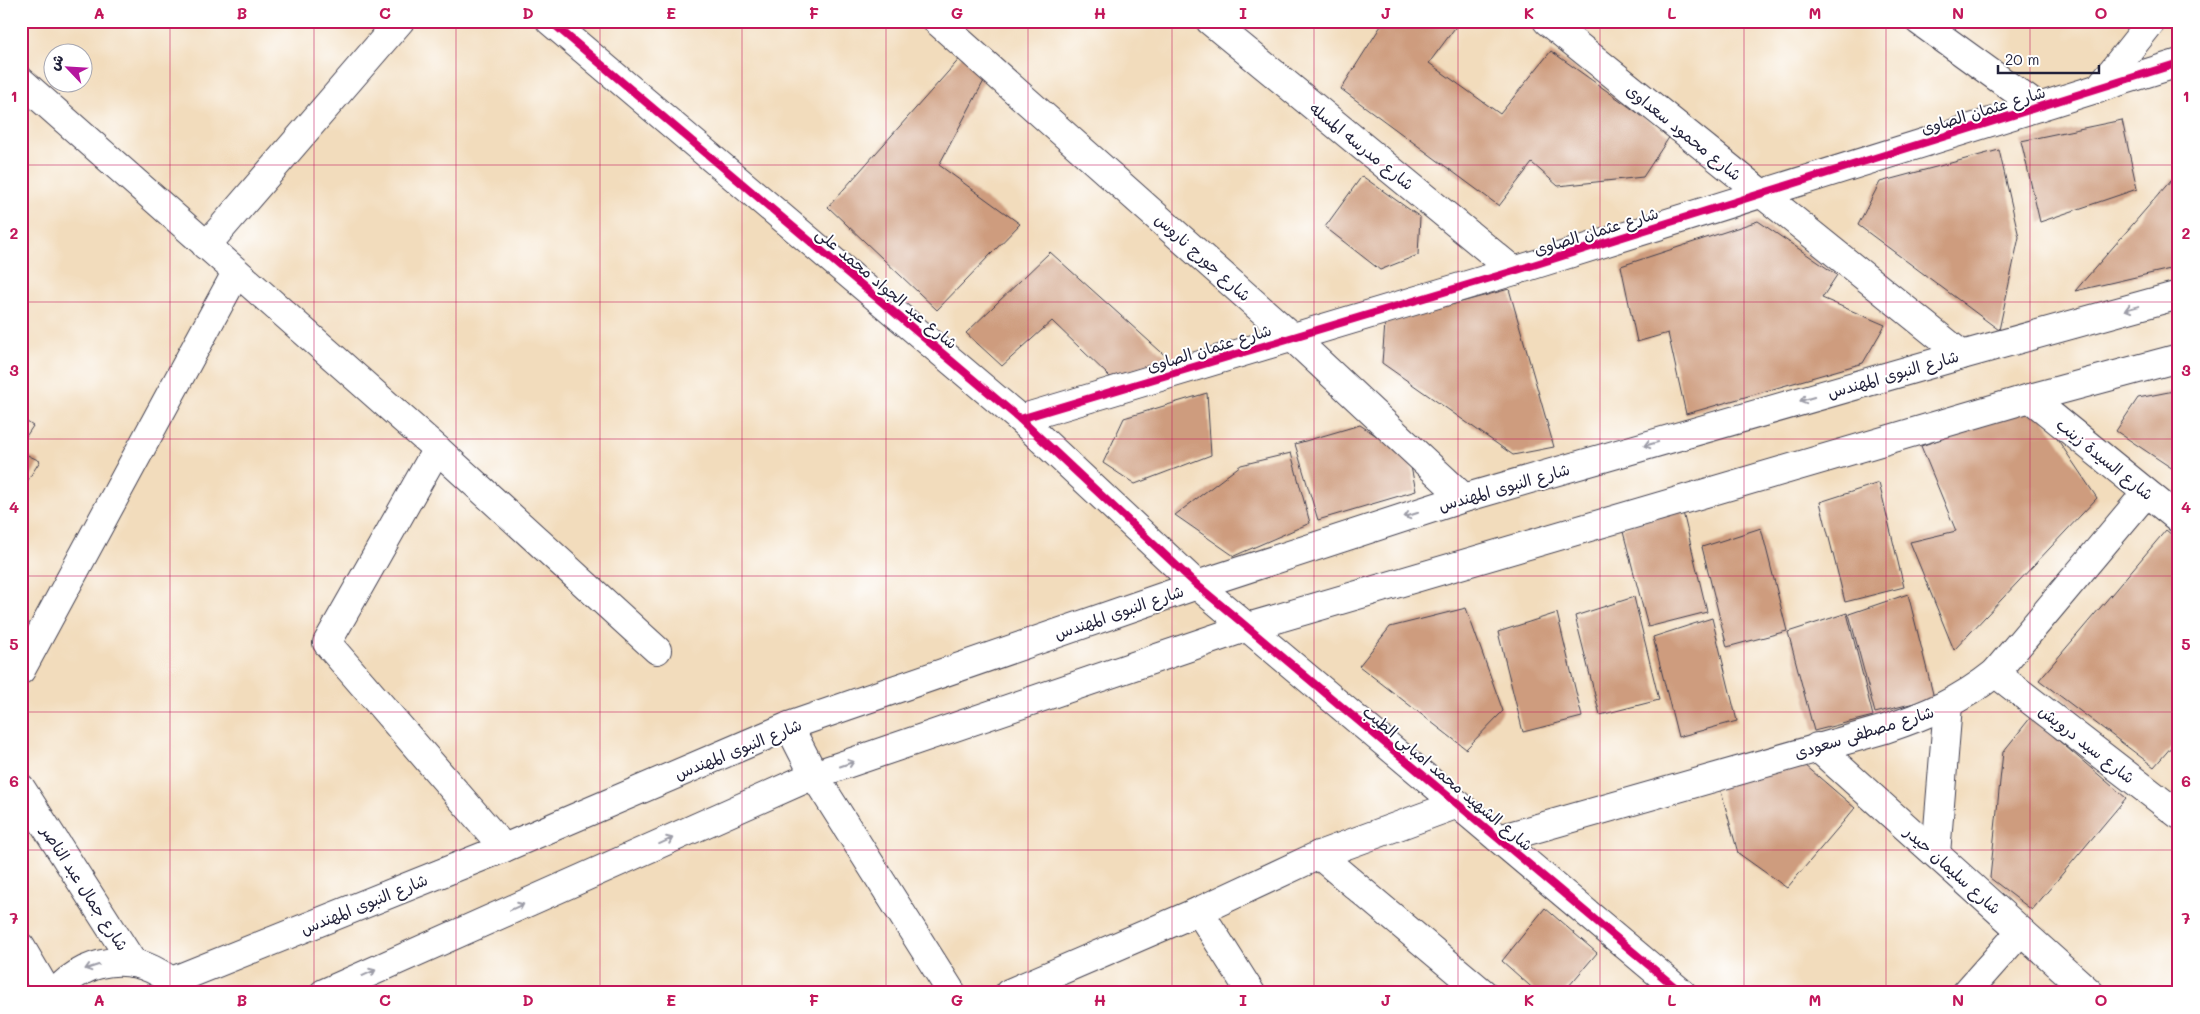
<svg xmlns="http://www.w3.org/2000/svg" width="2200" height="1014" font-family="Mali,'Playpen Sans Arabic',sans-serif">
	<rect width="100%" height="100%" fill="#fff"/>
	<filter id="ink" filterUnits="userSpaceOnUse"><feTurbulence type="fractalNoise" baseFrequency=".02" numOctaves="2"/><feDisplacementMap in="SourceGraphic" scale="10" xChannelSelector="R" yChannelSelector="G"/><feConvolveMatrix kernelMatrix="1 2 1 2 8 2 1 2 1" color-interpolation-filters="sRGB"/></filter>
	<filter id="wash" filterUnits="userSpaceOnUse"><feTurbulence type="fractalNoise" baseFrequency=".0096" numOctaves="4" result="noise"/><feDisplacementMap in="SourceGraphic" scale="20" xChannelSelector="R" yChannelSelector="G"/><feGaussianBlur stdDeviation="1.12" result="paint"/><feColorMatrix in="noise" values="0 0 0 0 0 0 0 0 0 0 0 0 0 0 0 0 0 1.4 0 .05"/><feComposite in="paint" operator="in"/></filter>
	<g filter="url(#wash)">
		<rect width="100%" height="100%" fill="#f2dcbc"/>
		<g id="blocks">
			<g fill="#ce9c7e">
				<polygon points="1384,21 1460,21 1429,63 1500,114 1551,51 1670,136 1643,177 1558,186 1532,163 1499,206 1341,89"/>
				<polygon points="963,55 985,79 939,165 1020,224 937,310 828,207"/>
				<polygon points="2122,120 2137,189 2040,222 2021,141"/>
				<polygon points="1999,150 2019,237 1999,330 1858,225 1880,182"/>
				<polygon points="1362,176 1420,217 1418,255 1380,270 1325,227"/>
				<polygon points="2172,179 2179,181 2179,267 2075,291"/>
				<polygon points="1758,221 1837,275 1822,298 1885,325 1863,363 1686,414 1668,333 1637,342 1621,266"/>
				<polygon points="1050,252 1170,360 1110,377 1052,321 1002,366 966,333"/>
				<polygon points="1509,289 1554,447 1513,455 1382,363 1385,323"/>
				<polygon points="2179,390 2179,473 2116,431 2138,398"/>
				<polygon points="1207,393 1211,455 1135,484 1103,463 1124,418"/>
				<polygon points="2035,406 2097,498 1954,650 1910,542 1956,531 1921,446"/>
				<polygon points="21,418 33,426 21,444"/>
				<polygon points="1360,425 1409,457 1416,491 1318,520 1295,444"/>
				<polygon points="21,452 40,461 21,491"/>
				<polygon points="1291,453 1310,523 1234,556 1175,515 1241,465"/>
				<polygon points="1879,483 1904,587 1845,602 1820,502"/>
				<polygon points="1682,508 1707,612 1648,627 1622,528"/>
				<polygon points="1761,528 1787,631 1727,647 1702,547"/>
				<polygon points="2166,530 2179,541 2179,738 2154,767 2039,680"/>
				<polygon points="1908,594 1934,698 1875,713 1849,614"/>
				<polygon points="1634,597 1659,700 1600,715 1575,616"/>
				<polygon points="1466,608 1503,711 1466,749 1359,666 1390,627"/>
				<polygon points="1557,613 1582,717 1523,732 1498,632"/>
				<polygon points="1847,613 1873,716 1814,731 1788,632"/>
				<polygon points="1712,618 1737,721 1678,737 1653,637"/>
				<polygon points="2031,717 2126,798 2032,910 1990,878 2003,752"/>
				<polygon points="1805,765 1855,808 1787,888 1738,853 1719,784"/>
				<polygon points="1545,908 1597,953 1563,993 1538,993 1502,961"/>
			</g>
		</g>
	</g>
	<g filter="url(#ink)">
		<use href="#blocks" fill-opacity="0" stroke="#413e4e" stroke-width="1"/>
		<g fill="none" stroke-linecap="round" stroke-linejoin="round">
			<g stroke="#413e4e" stroke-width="30">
				<g id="minor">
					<polyline points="550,21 1020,419 1197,585 1682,993"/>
					<polyline points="937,21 1292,337 1464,498"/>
					<polyline points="1210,21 1514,271"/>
					<polyline points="1547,21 1962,355"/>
					<polyline points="1919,21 2038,107"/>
					<polyline points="21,81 437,449 657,650"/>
					<polyline points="2098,89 2152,21"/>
					<polyline points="206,246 400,21"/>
					<polyline points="2030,398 2179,519"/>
					<polyline points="1020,419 1514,271 2179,63"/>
					<polyline points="437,449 327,643 504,848"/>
					<polyline points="21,670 236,273"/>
					<polyline points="1995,673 2179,815"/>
					<polyline points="789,726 814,775 952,993"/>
					<polyline points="1817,747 2090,993"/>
					<path d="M1499 839 1885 729C1927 715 1960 701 1995 673L2146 493"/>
					<polyline points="1936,854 1948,705"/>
					<polyline points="1319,855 1483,993"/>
					<polyline points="1199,911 1251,993"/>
					<polyline points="1009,993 1199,911 1319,855 1458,804"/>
					<polyline points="1966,993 2021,931"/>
				</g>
			</g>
			<g stroke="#413e4e" stroke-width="30">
				<g id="major">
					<polyline points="21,788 133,963"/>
					<polyline points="21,947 48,993"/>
					<polyline points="172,981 504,848 789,726 1197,585 1464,498 1962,355 2179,295"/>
					<path d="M55 993C91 952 146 951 183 993"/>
					<polyline points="324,993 814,775 1248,627 2030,398 2179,358"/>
				</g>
			</g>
			<use href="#minor" stroke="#fff" stroke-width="28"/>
			<use href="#major" stroke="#fff" stroke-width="28"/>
			<g stroke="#fff" stroke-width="11">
				<g id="cycleway">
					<polyline points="550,21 1020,419 1197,585 1682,993"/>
					<polyline points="1020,419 1514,271 2179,63"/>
				</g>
			</g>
			<use href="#cycleway" stroke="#d6006c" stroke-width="8"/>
		</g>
		<defs><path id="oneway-shaft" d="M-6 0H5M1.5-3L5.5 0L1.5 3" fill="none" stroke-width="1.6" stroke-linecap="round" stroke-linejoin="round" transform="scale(1.25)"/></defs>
		<g stroke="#9c9ca7">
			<use href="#oneway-shaft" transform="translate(2132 308) rotate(165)"/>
			<use href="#oneway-shaft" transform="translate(1807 399) rotate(164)"/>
			<use href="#oneway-shaft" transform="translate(1651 444) rotate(164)"/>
			<use href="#oneway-shaft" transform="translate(1411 515) rotate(162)"/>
			<use href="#oneway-shaft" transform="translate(847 764) rotate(-19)"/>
			<use href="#oneway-shaft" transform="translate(666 841) rotate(-24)"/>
			<use href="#oneway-shaft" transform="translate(517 907) rotate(-24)"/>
			<use href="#oneway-shaft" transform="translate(92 967) rotate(162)"/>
			<use href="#oneway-shaft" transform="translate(369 973) rotate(-24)"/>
		</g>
	</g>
	<path fill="none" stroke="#c2185b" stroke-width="1" stroke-opacity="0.55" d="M170 21V993M314 21V993M456 21V993M600 21V993M742 21V993M886 21V993M1028 21V993M1172 21V993M1314 21V993M1458 21V993M1600 21V993M1744 21V993M1886 21V993M2030 21V993M21 165H2179M21 302H2179M21 439H2179M21 576H2179M21 712H2179M21 850H2179"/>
	<g text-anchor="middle" stroke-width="4" stroke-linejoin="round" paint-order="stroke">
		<g font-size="16" fill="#22223b" stroke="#fff">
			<text transform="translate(1983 110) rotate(-17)" y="6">شارع عثمان الصاوى</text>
			<text transform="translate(1684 132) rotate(39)" y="6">شارع محمود سعداوى</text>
			<text transform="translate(1362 146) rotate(39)" y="6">شارع مدرسه المسله</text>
			<text transform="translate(1596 231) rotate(-17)" y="6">شارع عثمان الصاوى</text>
			<text transform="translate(1203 257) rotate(42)" y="6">شارع جورج ناروس</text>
			<text transform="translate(887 288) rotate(40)" y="6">شارع عبد الجواد محمد على</text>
			<text transform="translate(1209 348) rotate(-17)" y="6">شارع عثمان الصاوى</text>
			<text transform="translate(1893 374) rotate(-16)" y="6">شارع النبوى المهندس</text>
			<text transform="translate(2105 459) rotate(39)" y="6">شارع السيدة زينب</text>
			<text transform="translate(1504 487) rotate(-16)" y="6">شارع النبوى المهندس</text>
			<text transform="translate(1119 612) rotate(-19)" y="6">شارع النبوى المهندس</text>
			<text transform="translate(1864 732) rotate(-17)" y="6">شارع مصطفى سعودى</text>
			<text transform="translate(2087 744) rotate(38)" y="6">شارع سيد درويش</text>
			<text transform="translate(738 749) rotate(-22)" y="6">شارع النبوى المهندس</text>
			<text transform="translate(1448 778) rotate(40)" y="6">شارع الشهيد محمد امبابى الطيب</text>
			<text transform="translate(1953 870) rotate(42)" y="6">شارع سليمان حيدر</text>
			<text transform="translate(85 888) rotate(57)" y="6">شارع جمال عبد الناصر</text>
			<text transform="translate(364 904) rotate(-22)" y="6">شارع النبوى المهندس</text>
		</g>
	</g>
	<rect width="2200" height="1014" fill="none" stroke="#fff" stroke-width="55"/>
	<g transform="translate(68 68) rotate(295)"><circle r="24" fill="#ffffff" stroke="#a7a7b1"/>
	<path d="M0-4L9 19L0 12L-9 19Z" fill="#b5179e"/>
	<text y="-8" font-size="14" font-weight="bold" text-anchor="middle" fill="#22223b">ش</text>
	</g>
	<path d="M1998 65v8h101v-8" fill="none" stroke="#22223b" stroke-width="2.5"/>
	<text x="2005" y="65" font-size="15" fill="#22223b" stroke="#ffffff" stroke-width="4" paint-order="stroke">20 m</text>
	<rect x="28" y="28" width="2144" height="958" fill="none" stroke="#c2185b" stroke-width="2"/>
	<g font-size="16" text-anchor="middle" font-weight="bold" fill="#c2185b">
		<text x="99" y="19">A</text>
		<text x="242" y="19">B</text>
		<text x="385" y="19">C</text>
		<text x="528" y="19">D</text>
		<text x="671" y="19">E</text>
		<text x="814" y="19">F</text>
		<text x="957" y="19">G</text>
		<text x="1100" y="19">H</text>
		<text x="1243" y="19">I</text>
		<text x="1386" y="19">J</text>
		<text x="1529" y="19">K</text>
		<text x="1672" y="19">L</text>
		<text x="1815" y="19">M</text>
		<text x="1958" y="19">N</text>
		<text x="2101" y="19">O</text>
		<text x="14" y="102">1</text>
		<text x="2186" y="102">1</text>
		<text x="14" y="239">2</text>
		<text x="2186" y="239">2</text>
		<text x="14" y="376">3</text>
		<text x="2186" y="376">3</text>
		<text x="14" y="513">4</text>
		<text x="2186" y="513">4</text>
		<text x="14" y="650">5</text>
		<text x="2186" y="650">5</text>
		<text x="14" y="787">6</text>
		<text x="2186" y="787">6</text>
		<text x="14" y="924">7</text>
		<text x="2186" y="924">7</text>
		<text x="99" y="1006">A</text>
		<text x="242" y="1006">B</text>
		<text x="385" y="1006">C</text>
		<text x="528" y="1006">D</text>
		<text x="671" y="1006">E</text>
		<text x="814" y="1006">F</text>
		<text x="957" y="1006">G</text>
		<text x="1100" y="1006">H</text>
		<text x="1243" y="1006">I</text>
		<text x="1386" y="1006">J</text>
		<text x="1529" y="1006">K</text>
		<text x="1672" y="1006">L</text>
		<text x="1815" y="1006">M</text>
		<text x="1958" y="1006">N</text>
		<text x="2101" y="1006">O</text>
	</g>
</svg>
